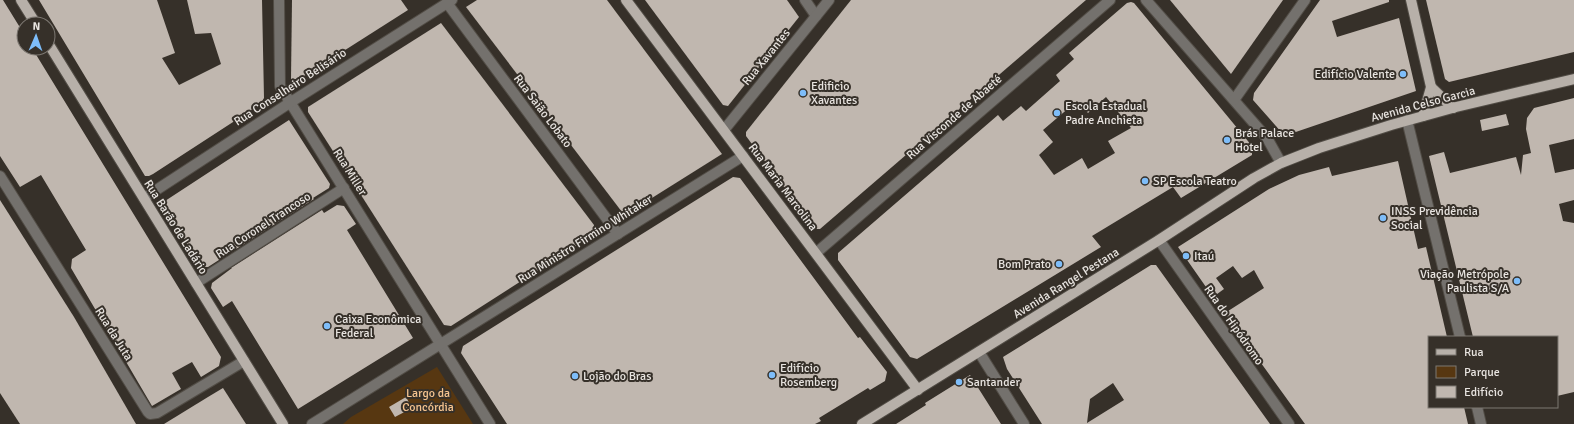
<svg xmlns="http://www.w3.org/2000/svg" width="1574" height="424" font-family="Signika,sans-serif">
	<rect width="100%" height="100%" fill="#363029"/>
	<polygon fill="#573711" points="437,367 473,424 343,424 351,417"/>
	<g fill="#c0b7af" fill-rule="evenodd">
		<polygon points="0,0 3,0 24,34 24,48 32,48 221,357 219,366 201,377 192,362 172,373 181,389 152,406 71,268 72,259 86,250 41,175 20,187 0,156"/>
		<polygon points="39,0 157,0 175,53 162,58 179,85 221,64 211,33 195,34 187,0 262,0 264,98 260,105 250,111 153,174 149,176 145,176"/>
		<polygon points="292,0 401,0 408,10 298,80 291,79"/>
		<polygon points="477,0 607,0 722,154 628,213 622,212 466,7"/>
		<polygon points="645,0 787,0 799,17 728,106 723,105"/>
		<polygon points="851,0 1086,0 820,229 815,229 746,136 746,132"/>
		<polygon points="1170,0 1283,0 1231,74"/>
		<polygon points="1320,0 1389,0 1389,2 1332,21 1337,37 1399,18 1416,91 1287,135 1282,133 1253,100 1254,93"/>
		<polygon points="1426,0 1574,0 1574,52 1449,82 1445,79"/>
		<path d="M1131 2 1134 3 1252 146V155L1181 198 1173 187 1092 236 1101 247 917 359 910 357 838 260V253L998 115 1003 121 1021 106 1026 111 1060 81 1056 75 1074 59 1069 53 1127 3ZM1106 97 1131 128 1108 141 1115 153 1088 169 1082 158 1054 175 1039 155 1053 142 1043 130 1077 101 1088 113Z"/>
		<polygon points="441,23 594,225 593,235 451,326 444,325 308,112 308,107"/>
		<polygon points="1574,98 1574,139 1549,145 1555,173 1574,169 1574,200 1559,204 1563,221 1574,223 1574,392 1557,396 1557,337 1473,337 1429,156 1444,152 1450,173 1516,157 1521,175 1523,155 1531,153 1526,129 1527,118 1534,108"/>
		<polygon points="1506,114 1509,125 1482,131 1480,120"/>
		<polygon points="289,120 330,184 329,188 313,198 314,199 208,267 201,267 163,205 165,201"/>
		<polygon points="1398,161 1418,249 1426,247 1447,337 1429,337 1429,407 1464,407 1468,424 1305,424 1225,313 1264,288 1254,270 1242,278 1233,266 1216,278 1224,289 1213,297 1178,247 1269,189 1299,175 1329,167 1332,176"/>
		<polygon points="733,177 740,178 858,338 860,337 887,372 885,381 870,390 868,388 819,418 821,421 815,424 507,424 461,353 463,346"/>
		<polygon points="0,200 74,317 136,424 20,424 0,393"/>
		<polygon points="337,205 344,206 356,224 347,230 413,338 298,409 232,301 223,307 211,288 212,283 232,268 231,268 322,210 324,213"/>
		<path d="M1151 265H1156L1270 424H1042L1007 369 1003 357ZM1113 383 1124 400 1087 423 1090 399Z"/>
		<polygon points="970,375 1001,424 896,424 926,405 925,403"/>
		<polygon points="223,388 246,424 164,424 208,397"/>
		<polygon points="406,397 412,408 395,417 389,407"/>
	</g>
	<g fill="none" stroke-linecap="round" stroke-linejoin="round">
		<g stroke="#524d46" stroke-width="12">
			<g id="minor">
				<polyline points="279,0 280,86 490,424"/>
				<polyline points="805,0 816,16"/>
				<polyline points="1146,0 1267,138 1281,163"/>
				<polyline points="447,3 618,234"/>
				<polyline points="1234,100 1305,0"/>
				<polyline points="1407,120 1460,337"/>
				<polyline points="724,130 829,0"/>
				<polyline points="0,176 148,412 150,414 157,413 244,361"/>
				<polyline points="144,198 291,102 452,0"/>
				<polyline points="1159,240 1289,424"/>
				<polyline points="816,253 1110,0"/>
				<polyline points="196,283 344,188"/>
				<polyline points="979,352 1024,424"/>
				<polyline points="1477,407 1481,424"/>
				<polyline points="312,424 743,156"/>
			</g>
		</g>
		<g stroke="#524d46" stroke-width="12">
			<g id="major">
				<polyline points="21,0 36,24"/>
				<polyline points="626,0 918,390"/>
				<polyline points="1411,0 1431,87 1423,116"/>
				<polyline points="48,43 283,424"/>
				<polyline points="1431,87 1453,108"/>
				<polyline points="862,424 1159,240 1254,178 1281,163 1319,148 1391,125 1456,107 1574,79"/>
			</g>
		</g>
		<use href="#minor" stroke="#74716d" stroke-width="10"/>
		<use href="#major" stroke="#b7b0a9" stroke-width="10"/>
	</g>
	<g fill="#7ebdf9" stroke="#363029" stroke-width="1.5">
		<circle cx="1403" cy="74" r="4"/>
		<circle cx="803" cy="93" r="4"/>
		<circle cx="1057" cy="113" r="4"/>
		<circle cx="1227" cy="140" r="4"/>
		<circle cx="1145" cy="181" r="4"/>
		<circle cx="1383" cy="218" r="4"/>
		<circle cx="1186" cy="256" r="4"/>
		<circle cx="1059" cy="264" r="4"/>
		<circle cx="1517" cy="281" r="4"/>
		<circle cx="327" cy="326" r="4"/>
		<circle cx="772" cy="375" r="4"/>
		<circle cx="575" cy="376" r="4"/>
		<circle cx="959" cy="382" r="4"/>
	</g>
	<g text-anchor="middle" stroke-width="4" stroke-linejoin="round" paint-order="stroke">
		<g font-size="12" fill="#e8e4e0" stroke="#363029">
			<text transform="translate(766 57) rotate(-51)" y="4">Rua Xavantes</text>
			<text transform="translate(290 87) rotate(-33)" y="4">Rua Conselheiro Belisário</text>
			<text transform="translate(1423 104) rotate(-15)" y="4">Avenida Celso Garcia</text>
			<text transform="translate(543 111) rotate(53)" y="4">Rua Saião Lobato</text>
			<text transform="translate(954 117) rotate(-41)" y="4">Rua Visconde de Abaeté</text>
			<text transform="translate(350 172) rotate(58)" y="4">Rua Miller</text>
			<text transform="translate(783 187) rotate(53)" y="4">Rua Maria Marcolina</text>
			<text transform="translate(263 225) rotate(-33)" y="4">Rua Coronel Trancoso</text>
			<text transform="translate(176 227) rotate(58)" y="4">Rua Barão de Ladário</text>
			<text transform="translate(585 239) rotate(-32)" y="4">Rua Ministro Firmino Whitaker</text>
			<text transform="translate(1066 283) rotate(-32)" y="4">Avenida Rangel Pestana</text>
			<text transform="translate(1234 325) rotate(55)" y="4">Rua do Hipódromo</text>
			<text transform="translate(114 334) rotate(58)" y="4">Rua da Juta</text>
		</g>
		<g font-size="12" fill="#e8e4e0" stroke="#363029" text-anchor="start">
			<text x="1395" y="78" text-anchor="end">Edifício Valente</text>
			<text x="811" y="90">Edificio<tspan x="811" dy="14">Xavantes</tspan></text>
			<text x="1065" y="110">Escola Estadual<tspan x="1065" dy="14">Padre Anchieta</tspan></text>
			<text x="1235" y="137">Brás Palace<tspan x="1235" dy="14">Hotel</tspan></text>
			<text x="1153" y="185">SP Escola Teatro</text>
			<text x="1391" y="215">INSS Previdência<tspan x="1391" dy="14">Social</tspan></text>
			<text x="1194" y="260">Itaú</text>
			<text x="1051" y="268" text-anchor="end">Bom Prato</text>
			<text x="1509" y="278" text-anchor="end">Viação Metrópole<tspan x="1509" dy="14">Paulista S/A</tspan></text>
			<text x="335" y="323">Caixa Econômica<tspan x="335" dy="14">Federal</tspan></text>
			<text x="780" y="372">Edifício<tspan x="780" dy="14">Rosemberg</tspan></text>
			<text x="583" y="380">Lojão do Bras</text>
			<text x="967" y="386">Santander</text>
		</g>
		<g font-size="12" fill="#f6c48f" stroke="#363029">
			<text x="428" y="397">Largo da<tspan x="428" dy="14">Concórdia</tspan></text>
		</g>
	</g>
	<rect x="1428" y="336" width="130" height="72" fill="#363029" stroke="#7d7872"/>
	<rect x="1436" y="349" width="20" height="6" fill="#b7b0a9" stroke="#7d7872"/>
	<text x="1464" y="356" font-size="12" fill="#e8e4e0">Rua</text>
	<rect x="1436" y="366" width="20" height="12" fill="#573711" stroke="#7d7872"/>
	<text x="1464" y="376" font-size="12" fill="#e8e4e0">Parque</text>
	<rect x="1436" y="386" width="20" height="12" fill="#c0b7af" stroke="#7d7872"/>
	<text x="1464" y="396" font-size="12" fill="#e8e4e0">Edifício</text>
	<g transform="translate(36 36) rotate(2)"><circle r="19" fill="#363029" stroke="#7d7872"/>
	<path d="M0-3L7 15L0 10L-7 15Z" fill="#7ebdf9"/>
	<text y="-6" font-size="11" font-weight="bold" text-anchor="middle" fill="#e8e4e0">N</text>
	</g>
</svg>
